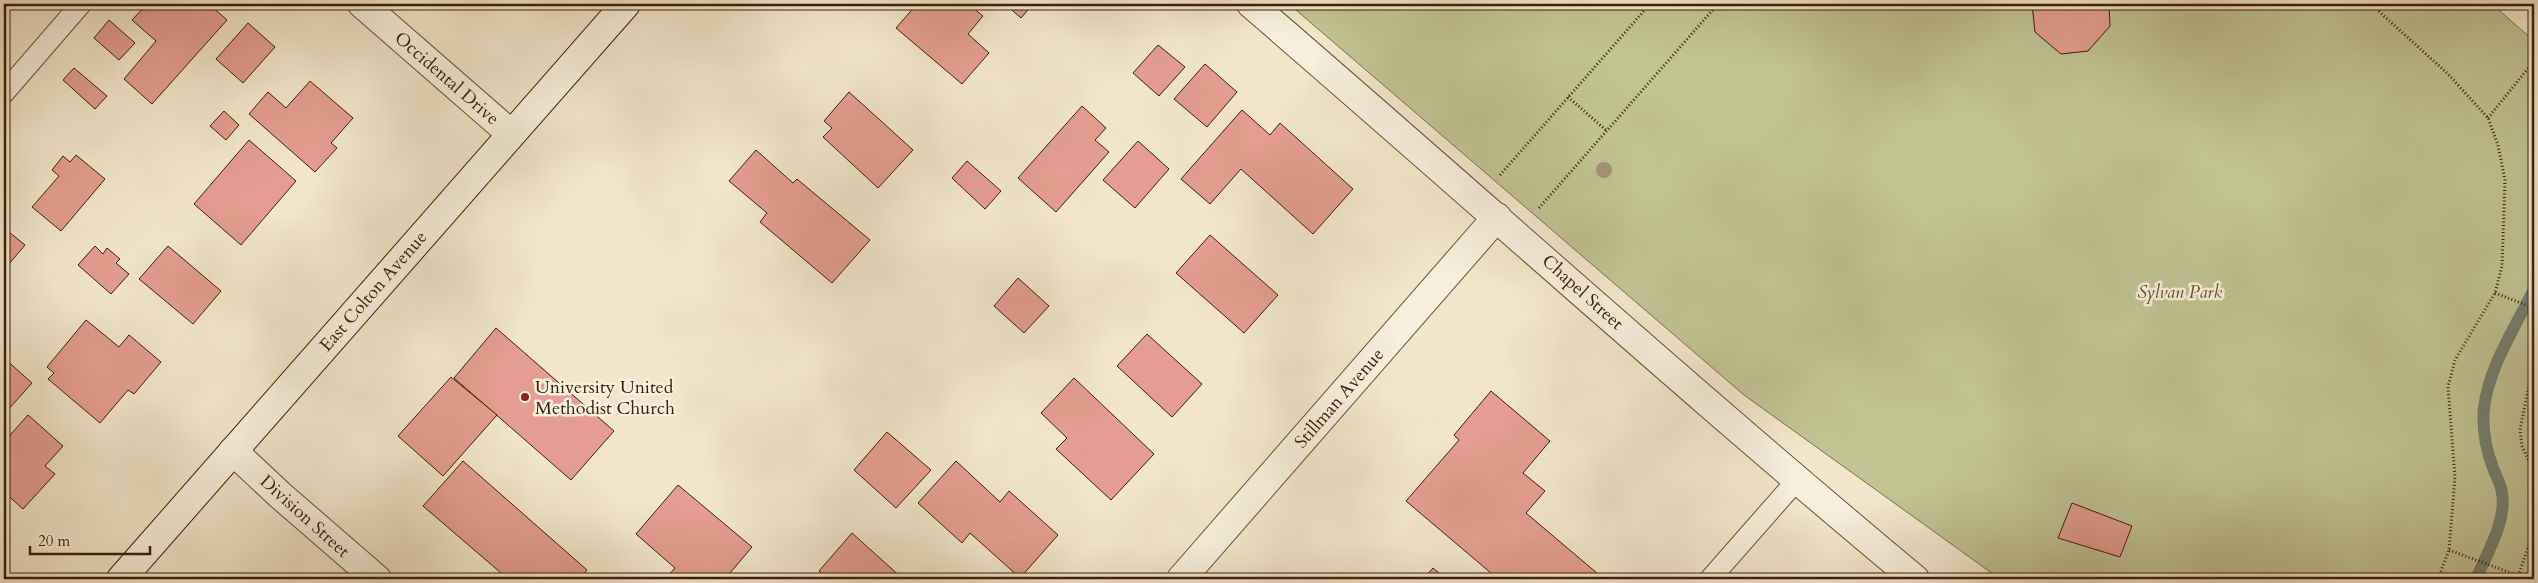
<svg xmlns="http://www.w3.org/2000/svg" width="2538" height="583" font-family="Cardo,serif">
	<rect width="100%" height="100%" fill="#f1e6cb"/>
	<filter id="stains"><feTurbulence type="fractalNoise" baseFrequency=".004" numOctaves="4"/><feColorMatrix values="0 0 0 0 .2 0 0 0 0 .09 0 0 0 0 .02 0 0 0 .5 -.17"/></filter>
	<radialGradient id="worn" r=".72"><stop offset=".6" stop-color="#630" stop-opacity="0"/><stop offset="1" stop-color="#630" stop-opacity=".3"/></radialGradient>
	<polygon fill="#c1c393" stroke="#7f724c" points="1289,4 2492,4 2534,41 2534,579 2000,579 1744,395"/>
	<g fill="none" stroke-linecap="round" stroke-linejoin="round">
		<path stroke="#757f71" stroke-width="12" d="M2476 579C2487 553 2507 521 2502 493 2501 484 2496 476 2493 468 2486 449 2482 428 2484 408 2489 366 2516 326 2534 289"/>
	</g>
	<g fill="#e49d90" stroke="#3d2006">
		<polygon points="147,4 209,4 227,20 152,104 124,79 156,41 132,20"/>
		<polygon points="917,4 968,4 983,16 968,34 989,53 962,84 896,28"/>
		<polygon points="1005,4 1033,4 1021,18"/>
		<polygon points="2032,4 2109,4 2110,26 2088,51 2061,54 2035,32"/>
		<polygon points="109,20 135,43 119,60 94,38"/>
		<polygon points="248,23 275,47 243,83 216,59"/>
		<polygon points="1158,45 1185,67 1159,96 1133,73"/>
		<polygon points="1205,64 1237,92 1207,127 1174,99"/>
		<polygon points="74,68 107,96 95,109 63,80"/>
		<polygon points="310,81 353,118 331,143 337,148 315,172 249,114 268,92 286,108"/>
		<polygon points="849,92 913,150 878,188 823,137 832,128 824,121"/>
		<polygon points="1082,106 1106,128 1095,140 1109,152 1056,212 1018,178"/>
		<polygon points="1242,110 1270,135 1280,123 1353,189 1313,234 1241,169 1210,204 1181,179"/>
		<polygon points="224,111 239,125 226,140 210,126"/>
		<polygon points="249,140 296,181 241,245 194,204"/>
		<polygon points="1138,141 1169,169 1135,208 1103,180"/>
		<polygon points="756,150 793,183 797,179 870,240 832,283 760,222 767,213 729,181"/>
		<polygon points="76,155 105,179 61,231 32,207 59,176 52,170 63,156 70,162"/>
		<polygon points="967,161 1001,191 985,209 952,178"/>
		<polygon points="4,228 25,245 4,270"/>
		<polygon points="1210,235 1278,295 1244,333 1176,273"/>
		<polygon points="95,246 103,254 107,248 120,259 116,263 129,274 111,294 78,265"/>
		<polygon points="168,246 221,291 193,324 139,279"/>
		<polygon points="1018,278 1049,306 1024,333 994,306"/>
		<polygon points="86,320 119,347 129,335 161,362 134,394 128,390 100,423 48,379 54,373 47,367"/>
		<polygon points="496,328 614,431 571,480 454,378"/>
		<polygon points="1147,334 1202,384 1172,417 1117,366"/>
		<polygon points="4,358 32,383 7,411 4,408"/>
		<polygon points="451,377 497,415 443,476 398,436"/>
		<polygon points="1074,378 1154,454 1111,500 1056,449 1067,438 1041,413"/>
		<polygon points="1491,391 1550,441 1523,473 1545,491 1526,513 1604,579 1498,579 1406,501 1459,440 1454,435"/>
		<polygon points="28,415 63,446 45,466 55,474 23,509 4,492 4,442"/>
		<polygon points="887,432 931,470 896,508 854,470"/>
		<polygon points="463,461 587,570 580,579 508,579 423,506"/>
		<polygon points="956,461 1000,502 1009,491 1058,535 1020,578 970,533 962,543 918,503"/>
		<polygon points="678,485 752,547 725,579 665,579 675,568 636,534"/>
		<polygon points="2072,503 2132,526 2120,557 2058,538"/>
		<polygon points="852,533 903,579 828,579 819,571"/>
		<polygon points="1433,568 1446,579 1423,579"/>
	</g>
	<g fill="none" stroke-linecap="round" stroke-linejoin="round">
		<g stroke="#6a5237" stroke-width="22">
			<g id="lane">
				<polyline points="4,93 81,4"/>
				<polyline points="1710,579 1797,480"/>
			</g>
		</g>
		<g stroke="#6a5237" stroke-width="30">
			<g id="street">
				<polyline points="362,4 510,133"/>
				<path d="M1251 4C1473 195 1690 392 1915 579"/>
				<polyline points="233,451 280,495 377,579"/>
				<polyline points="1181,579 1497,217"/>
			</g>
		</g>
		<g stroke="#3d2006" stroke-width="30">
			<polyline id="secondary" points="121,579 626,4"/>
		</g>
		<g stroke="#3d2006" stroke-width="3" stroke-dasharray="1 2.5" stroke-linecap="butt">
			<polyline points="2375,4 2373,6 2448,74 2488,118 2498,145 2505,180 2502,266 2495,293 2455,360 2448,387 2455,477 2449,550 2438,579"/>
			<polyline points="1568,97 1607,131"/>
			<polyline points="2488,118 2534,61"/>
			<polyline points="1500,175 1650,4"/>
			<polyline points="1539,208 1718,4"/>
			<polyline points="2495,293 2534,308"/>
			<polyline points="2534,360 2520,430 2522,446 2534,472"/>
			<polyline points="2449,550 2519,576"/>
			<polyline points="2517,579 2534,531"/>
		</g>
		<use href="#lane" stroke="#f6efdd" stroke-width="20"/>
		<use href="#street" stroke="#f6efdd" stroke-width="28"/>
		<use href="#secondary" stroke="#f6efdd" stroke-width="28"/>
	</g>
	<circle fill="#a49476" cx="1604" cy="170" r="8"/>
	<circle fill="#8f2418" stroke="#f6efdd" stroke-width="2" cx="525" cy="397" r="5"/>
	<g text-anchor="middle" stroke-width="5" stroke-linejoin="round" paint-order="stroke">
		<g font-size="18" fill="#3d2006" stroke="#f6efdd">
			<text transform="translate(447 78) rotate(41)" y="6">Occidental Drive</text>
			<text transform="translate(373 291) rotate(-49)" y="6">East Colton Avenue</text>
			<text transform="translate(1583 292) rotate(42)" y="6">Chapel Street</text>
			<text transform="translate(1339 398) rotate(-49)" y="6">Stillman Avenue</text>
			<text transform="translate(305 516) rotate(42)" y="6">Division Street</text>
		</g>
		<g font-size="18" font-style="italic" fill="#655130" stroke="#f6efdd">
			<text x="2180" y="298">Sylvan Park</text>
		</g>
		<g font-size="18" fill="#3d2006" stroke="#f6efdd" text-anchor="start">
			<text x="535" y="393">University United<tspan x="535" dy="21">Methodist Church</tspan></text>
		</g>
	</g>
	<rect width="2538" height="583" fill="none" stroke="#f1e6cb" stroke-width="20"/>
	<rect x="5" y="5" width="2528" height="573" fill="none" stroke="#3d2006" stroke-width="2.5"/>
	<rect x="10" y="10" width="2518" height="563" fill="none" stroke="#3d2006"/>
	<path d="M30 546v8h120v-8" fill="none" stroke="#3d2006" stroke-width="2.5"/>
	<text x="38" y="546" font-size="15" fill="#3d2006" stroke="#f6efdd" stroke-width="4" paint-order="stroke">20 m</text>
	<rect width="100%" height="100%" filter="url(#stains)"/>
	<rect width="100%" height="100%" fill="url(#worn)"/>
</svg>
